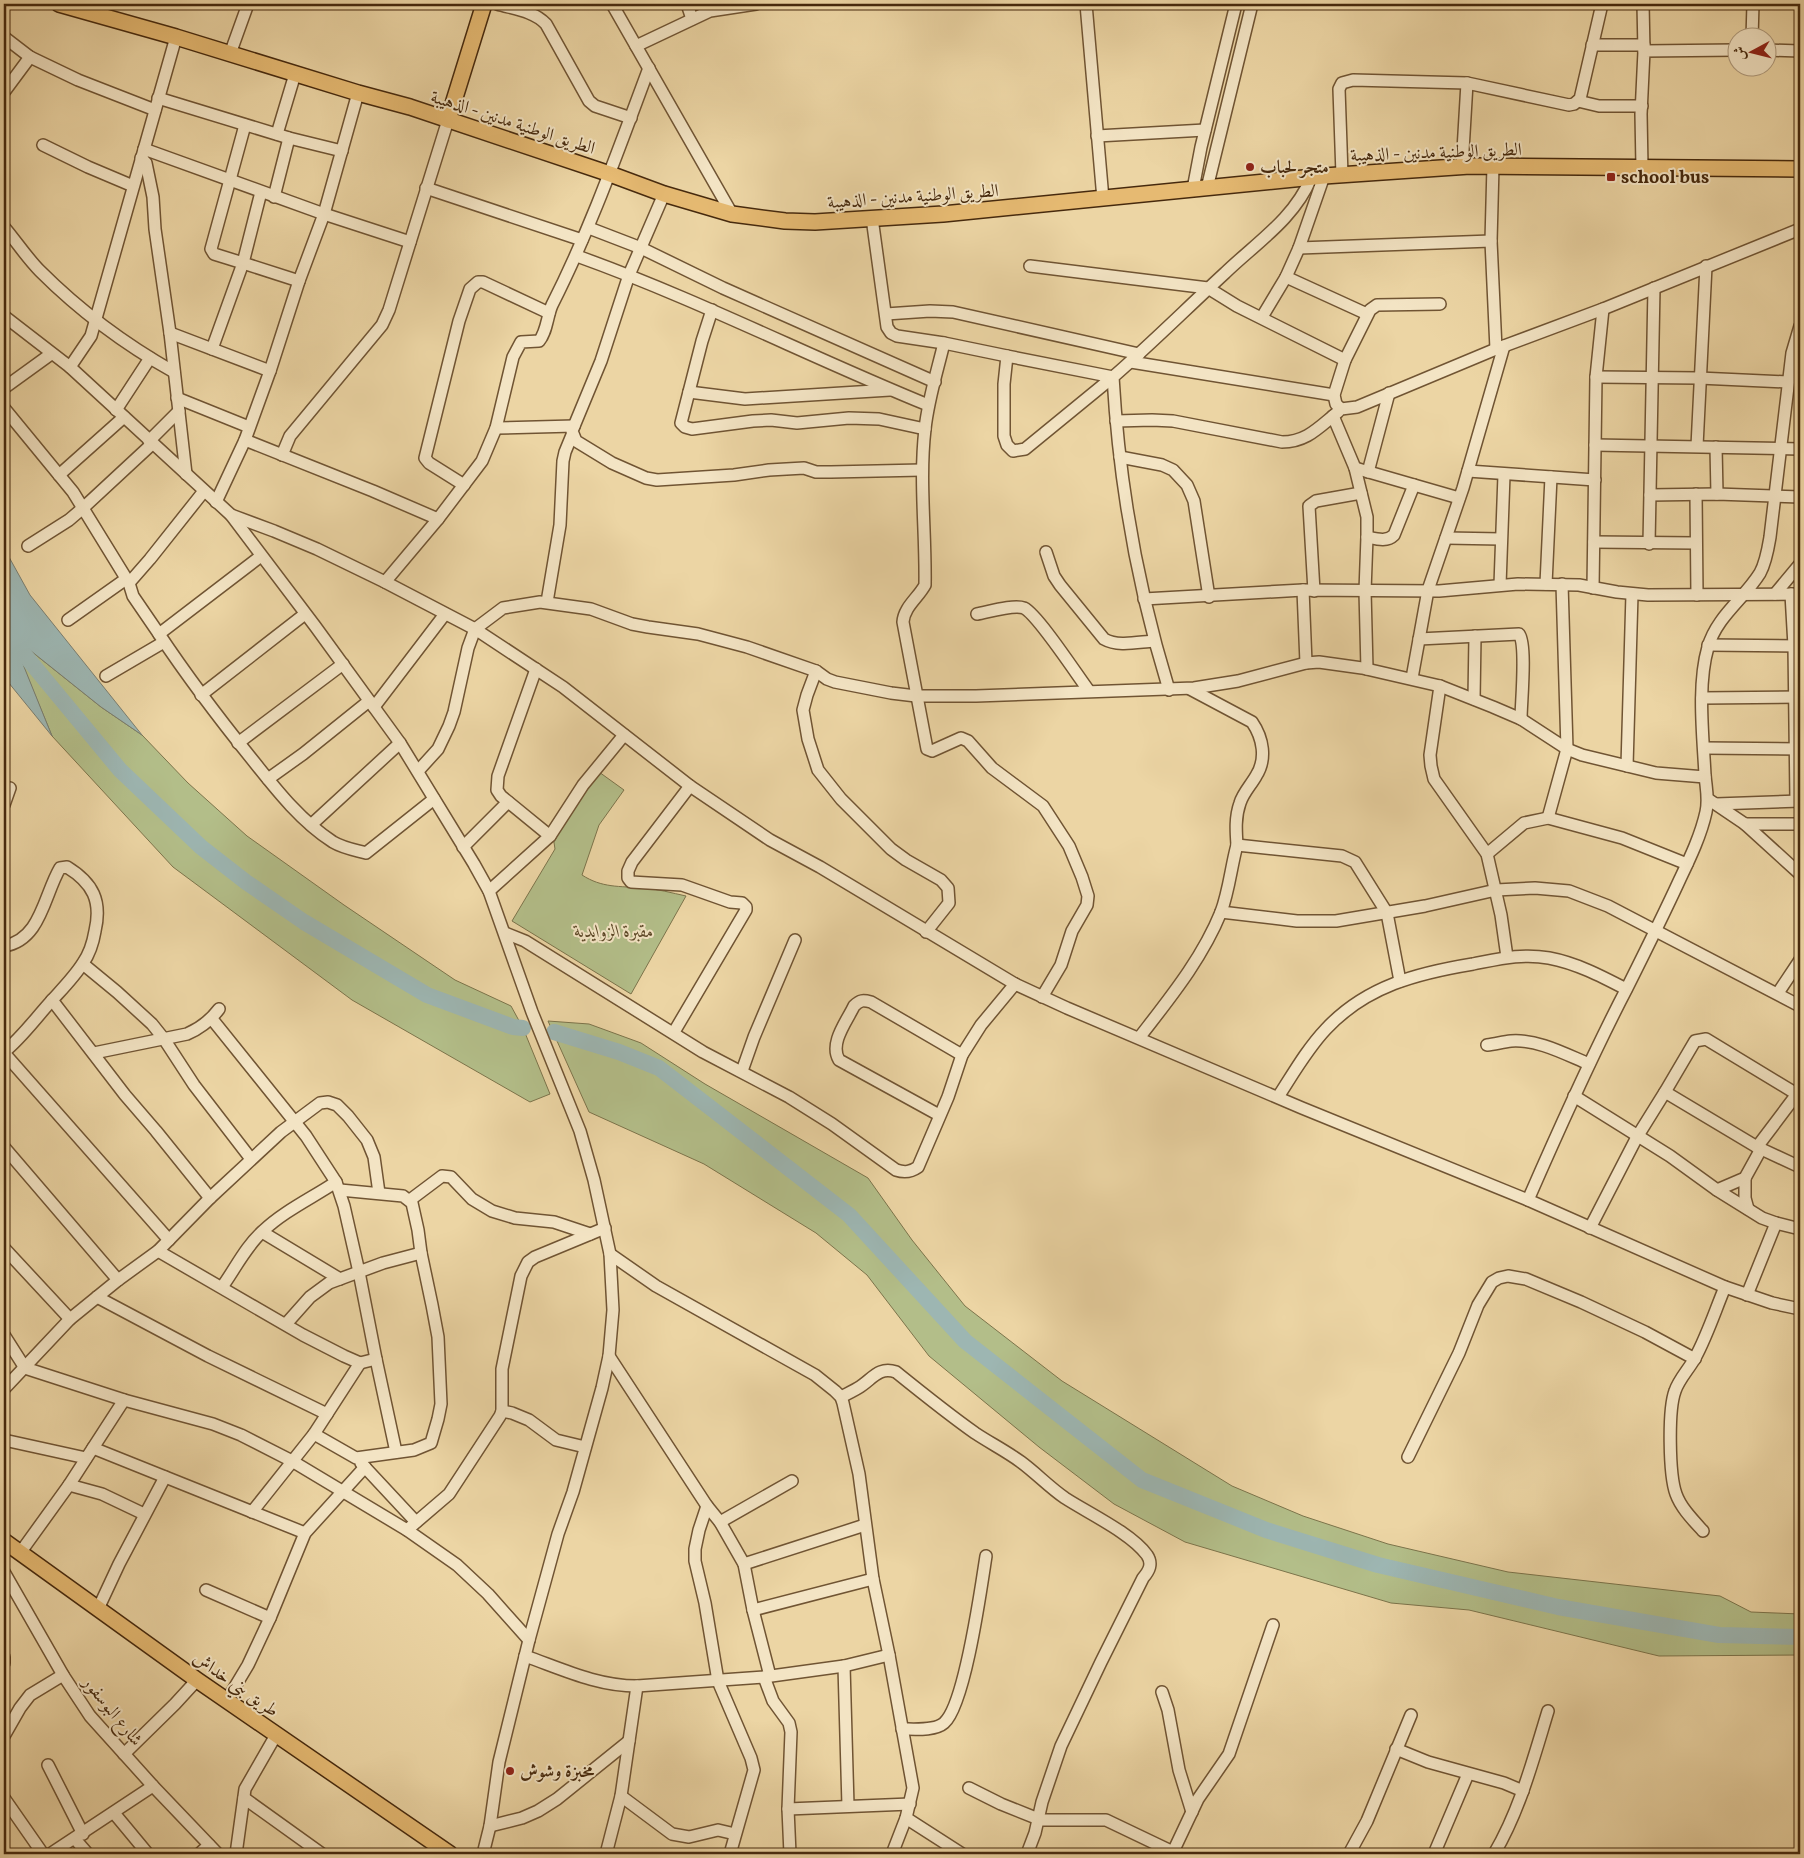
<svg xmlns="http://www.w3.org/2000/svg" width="1804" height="1858" font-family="Vollkorn,Amiri,serif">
	<rect width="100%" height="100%" fill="#ecd5a4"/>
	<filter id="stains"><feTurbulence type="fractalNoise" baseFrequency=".004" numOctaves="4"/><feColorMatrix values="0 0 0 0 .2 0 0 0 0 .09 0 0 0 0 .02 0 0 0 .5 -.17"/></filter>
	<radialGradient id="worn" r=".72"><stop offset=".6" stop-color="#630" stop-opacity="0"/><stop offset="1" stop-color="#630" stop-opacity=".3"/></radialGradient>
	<g fill="#b3be89" stroke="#7c744b">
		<polygon points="13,642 31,651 101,707 142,735 188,783 247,836 344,905 455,980 511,1006 523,1028 550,1094 530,1102 352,1000 173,867 52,736"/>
		<path d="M599 772 624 790 599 825 582 875C602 888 619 886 643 888 658 889 672 893 686 896L631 994 512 921 555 849 553 836Z"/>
		<polygon points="548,1021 589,1024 641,1043 705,1084 868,1178 912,1240 965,1306 1062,1381 1232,1486 1303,1516 1388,1544 1508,1572 1720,1596 1751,1612 1800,1614 1800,1655 1659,1656 1469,1610 1391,1603 1185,1542 1114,1504 1039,1447 929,1356 867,1275 816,1233 704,1164 589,1112"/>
	</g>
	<polygon fill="#9db6b2" stroke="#7a7e70" points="4,548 30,595 142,735 101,707 31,651 14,642 52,736 4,677"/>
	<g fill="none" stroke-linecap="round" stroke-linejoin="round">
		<g stroke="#9db6b2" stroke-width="16">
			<polyline points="4,630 120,770 201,847 246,882 304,922 427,995 513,1027 523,1028"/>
			<polyline points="554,1032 619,1052 659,1068 849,1215 965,1341 1142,1480 1266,1530 1378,1565 1558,1607 1719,1635 1800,1637"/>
		</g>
		<g stroke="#705433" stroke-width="14">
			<g id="minor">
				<path d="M497 4C514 9 534 11 546 24L589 101 595 106 631 118"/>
				<polyline points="612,4 732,214"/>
				<polyline points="687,4 692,19"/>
				<polyline points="1086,4 1103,199"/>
				<polyline points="1643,4 1644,51"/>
				<polyline points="4,37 30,57 78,80 155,110"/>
				<polyline points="1752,38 1753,4"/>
				<polyline points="1592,45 1644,45"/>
				<polyline points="636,46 710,11 756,4"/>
				<polyline points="1766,50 1800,51"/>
				<polyline points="230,54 248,4"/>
				<polyline points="4,92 30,57"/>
				<polyline points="158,98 289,138 342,151"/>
				<polyline points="1578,101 1599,106 1642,106"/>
				<polyline points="277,134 295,74"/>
				<polyline points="1097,136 1205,130"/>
				<polyline points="43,145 88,167 133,186"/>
				<polyline points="144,149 324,214 410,242"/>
				<polyline points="141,158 146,163 153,197 155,229 170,333 186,474"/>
				<polyline points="1493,166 1491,241 1496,349"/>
				<polyline points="1462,167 1467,83"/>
				<polyline points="1642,167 1641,114 1644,51 1736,50"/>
				<polyline points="1342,175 1339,89 1342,83 1353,80 1467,83 1569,105 1574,104 1580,99 1602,4"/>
				<polyline points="426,188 582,240"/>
				<polyline points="1207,188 1252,4"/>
				<polyline points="1193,189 1201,147 1236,4"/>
				<polyline points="261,192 243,263 299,281"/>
				<polyline points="664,194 629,275 601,361 572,431 576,441 612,463 646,478 657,480 734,475 769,470 804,468 816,472 831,472 922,470"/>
				<polyline points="274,197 289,138"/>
				<polyline points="872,218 887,327 891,333 897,336 944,343 1007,356"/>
				<path d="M4 227C16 241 27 258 40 271 79 310 126 345 174 372"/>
				<polyline points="589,228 641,248 723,288 935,382"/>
				<polyline points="1299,248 1491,241"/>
				<path d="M577 256C697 299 810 357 928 405"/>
				<polyline points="1030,266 1208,288 1237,306 1345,360"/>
				<polyline points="1286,277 1367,314"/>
				<polyline points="1440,304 1377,305 1370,310 1345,360 1334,395 1336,404 1341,409 1357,407 1496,349 1603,309 1800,229"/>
				<polyline points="712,310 702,341 681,423 685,427 692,429 753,421 771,420 797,423 849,418 879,419 925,429"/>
				<polyline points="886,314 930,311 953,312 1139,354"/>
				<polyline points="4,316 70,367 231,515 315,626 400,743 474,864 489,891 532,1012 580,1131 594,1180 610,1254 613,1310 609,1356 602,1388 573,1492 558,1534 529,1640 499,1762 490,1826 483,1854"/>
				<polyline points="1262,317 1286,277 1299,248 1324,176"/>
				<polyline points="170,333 270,371"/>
				<path d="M944 343C937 372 928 400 925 429 919 481 926 533 925 585 918 598 904 607 903 622L927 749 932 751 961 738 968 741 992 768 1043 806 1069 846 1082 877 1088 896 1087 905 1072 931 1061 965 1042 997"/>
				<polyline points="212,349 243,263 214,254 211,249 245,125"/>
				<polygon points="1007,356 1113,377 1025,449 1013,451 1007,445 1004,436 1004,384"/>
				<polyline points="1131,362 1334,395"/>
				<polyline points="70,367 91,336 176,37"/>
				<polyline points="1596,377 1699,378 1788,382"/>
				<polyline points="4,388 51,354"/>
				<polyline points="689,392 745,399 890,390"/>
				<polyline points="177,398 249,427"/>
				<polyline points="4,408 73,492 129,583 133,596 159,634 261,556"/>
				<polyline points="116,410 150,358"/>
				<polyline points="1333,416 1355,468 1367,517 1367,537 1365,591 1367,669"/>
				<path d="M1116 421 1152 420 1173 421 1282 442C1307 442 1319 427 1338 412"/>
				<polyline points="496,428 574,426"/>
				<polyline points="245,440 373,491 438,519"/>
				<polyline points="149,441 179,411"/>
				<polyline points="1595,445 1800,449"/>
				<polyline points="1697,446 1706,266"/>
				<polyline points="1716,447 1717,494"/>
				<polyline points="282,455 290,436 382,325 389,310 448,120"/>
				<polyline points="1120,457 1162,465 1173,470 1187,485 1194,501 1209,597"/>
				<polyline points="1355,468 1459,498"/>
				<polyline points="1468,471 1595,480"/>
				<polyline points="1368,472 1389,393"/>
				<polyline points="59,475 124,417"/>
				<polyline points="464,485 429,463 425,458 459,321 470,289 478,282 483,282 549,313"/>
				<polyline points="1696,494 1697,595"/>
				<polyline points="1650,495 1717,494 1800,497"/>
				<polyline points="216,502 245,440 270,371 299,281 324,214 358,93"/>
				<polyline points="231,515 274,531 317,549 385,582 475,629 563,687 690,786 770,840 820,867 1015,984 1067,1008 1302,1108 1528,1200 1725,1287 1772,1303 1800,1309"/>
				<path d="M1367 537C1377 539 1387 542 1394 535L1414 485"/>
				<polyline points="1446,538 1501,539"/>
				<polyline points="1594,542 1695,543"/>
				<polyline points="1649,544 1654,288"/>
				<polyline points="28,546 69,520 83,508 152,444"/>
				<path d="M1046 552 1054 576 1060 585 1104 639C1118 647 1138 642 1154 641"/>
				<path d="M385 582 438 519 482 461 496 428 513 357 521 342 539 341C547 332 547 316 552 305 591 228 619 148 649 68"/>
				<polyline points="129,583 150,559 204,491"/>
				<polyline points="1546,584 1551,477"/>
				<polyline points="1500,585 1504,475"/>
				<polyline points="1593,588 1596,377 1603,309"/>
				<polyline points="1303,590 1306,663"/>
				<polyline points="1314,591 1309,506 1316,501 1361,493"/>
				<polyline points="1775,594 1800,564"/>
				<polyline points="1791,594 1794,646 1796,801"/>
				<polyline points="1144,599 1303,590 1439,591 1518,584 1579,585 1617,592 1648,595 1800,594"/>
				<polyline points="547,602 560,525 563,461 565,452 572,435"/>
				<path d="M977 614C988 612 1014 604 1024 608 1038 615 1077 675 1089 691"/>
				<polyline points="68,620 126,579"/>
				<path d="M159 634C189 679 221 721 255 763 278 792 302 822 333 842 343 848 355 850 366 853L434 799"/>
				<path d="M1419 639 1519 634C1527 645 1521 703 1521 719"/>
				<polyline points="1708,645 1800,646"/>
				<polyline points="536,669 498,776 497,790 501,796 550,836"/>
				<polyline points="816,671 807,695 803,710 808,739 818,770 841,799 891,849 906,860 941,880 948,888 949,903 926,932"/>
				<polyline points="106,676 164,642"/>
				<polyline points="1412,678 1428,590 1463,488 1504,346"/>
				<polyline points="1440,686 1430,755 1431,766 1434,779 1487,854 1501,915 1507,957"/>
				<path d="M1190 689 1252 722C1263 738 1267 759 1256 776 1251 785 1243 793 1240 803 1235 817 1236 831 1237 845"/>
				<path d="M1169 690C1138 589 1119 482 1113 377 1151 344 1187 308 1225 273 1256 243 1294 219 1311 178"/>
				<polyline points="201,695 305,614"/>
				<polyline points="1702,698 1800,697"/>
				<polyline points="1474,699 1475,636"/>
				<polyline points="374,707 445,614"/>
				<polyline points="238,743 343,664"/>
				<polyline points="1704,748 1800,749"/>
				<polyline points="1627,766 1632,594"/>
				<polyline points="418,771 438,749 449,726 454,712 468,648 475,629 503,608 540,602 591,609 632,624 648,627 698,634 747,647 816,671 827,679 835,682 891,693 916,696 976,696 1194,688 1238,681 1306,663 1319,662 1362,668 1440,686 1493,707 1521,719 1567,749 1582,755 1656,773 1705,777"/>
				<polyline points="268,779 303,754 369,701"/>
				<polyline points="1708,799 1745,824 1800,874"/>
				<polyline points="1716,804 1800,801"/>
				<polyline points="4,805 10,788"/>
				<polyline points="1548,818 1567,749 1562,584"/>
				<polyline points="1745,824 1800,824"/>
				<polyline points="311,825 400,743"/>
				<polyline points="463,847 508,802"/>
				<polyline points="1487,854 1524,823 1548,818 1622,838 1687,864"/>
				<polyline points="489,891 550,836 583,785 624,735"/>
				<polyline points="1221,912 1297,921 1336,921 1425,906 1496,890 1535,888 1569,891 1608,906 1800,1006"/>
				<path d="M505 933 525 941 703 1052 789 1097 832 1124 896 1170C905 1173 911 1172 918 1167L948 1097 962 1055 981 1025 1015 984"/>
				<path d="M4 946C41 940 44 895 60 868L67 867C93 883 102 901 95 931 93 943 90 953 83 963 73 979 58 993 46 1007 32 1023 20 1039 4 1052"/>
				<polyline points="83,964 117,992 152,1024 164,1039 194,1085 251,1159"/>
				<polyline points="1778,993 1800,960"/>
				<polyline points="52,1000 125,1095 156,1131 210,1198"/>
				<polyline points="212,1019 306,1136 336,1182 344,1206 359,1272 376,1359 396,1452"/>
				<polyline points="674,1032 746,910 746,907 742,903 730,902 682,885 631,882 628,878 628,871 632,862 690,786"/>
				<path d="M1139 1038C1169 999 1202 959 1221 912 1229 891 1231 867 1237 845L1342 856 1355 862 1387 913 1400 981"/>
				<path d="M1487 1045C1495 1044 1503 1042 1511 1041 1538 1039 1565 1054 1589 1064"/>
				<polyline points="4,1053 169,1240"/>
				<path d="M94 1053 187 1034C201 1028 210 1021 219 1009"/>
				<polyline points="742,1071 754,1037 795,940"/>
				<polyline points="1665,1092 1757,1147 1800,1167"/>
				<polyline points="1574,1096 1670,1156 1717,1190 1762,1218 1776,1223 1800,1229"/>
				<path d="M1278 1097C1293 1074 1307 1049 1326 1029 1366 986 1418 973 1473 964 1499 959 1522 953 1549 958 1576 963 1601 976 1626 989"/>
				<path d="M939 1115 839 1060C829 1043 847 1021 854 1006 860 1000 863 1000 871 1002L962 1055"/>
				<polyline points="4,1147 118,1280"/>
				<polyline points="1757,1147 1800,1090"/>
				<polyline points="1745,1178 1745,1198 1748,1209"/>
				<polyline points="1717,1190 1745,1178 1761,1149"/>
				<polyline points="410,1200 442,1176 451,1177 472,1199 492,1211 515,1218 554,1222 590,1234"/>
				<path d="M1528 1200C1559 1129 1591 1057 1627 988 1645 952 1663 916 1680 879 1690 858 1701 835 1706 812 1709 799 1706 788 1705 775 1703 735 1697 685 1708 647 1717 616 1744 599 1760 573 1766 562 1768 549 1770 537L1792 353 1800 326"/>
				<polyline points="1590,1228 1637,1137 1665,1092 1695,1041 1706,1039 1800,1096"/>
				<polyline points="262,1232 340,1279"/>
				<polyline points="4,1248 70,1319"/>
				<polyline points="158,1251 303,1335 344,1356 360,1363 376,1359"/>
				<polyline points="610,1254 656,1286 815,1375 835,1391 841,1397 843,1403 859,1474 873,1579 889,1655 913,1788 906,1818 892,1854"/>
				<path d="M222 1287C235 1269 246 1246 263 1231 284 1211 312 1198 336 1182"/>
				<polyline points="1747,1295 1776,1223"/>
				<polyline points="97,1297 208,1356 327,1414"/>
				<polyline points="286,1324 310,1297 329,1283 383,1263 421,1253"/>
				<polyline points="4,1335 25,1368 124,1400 213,1424 241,1435 292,1461 407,1530 457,1565 488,1594 529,1640"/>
				<polyline points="609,1356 707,1506 720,1522 744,1564 753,1610 770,1676"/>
				<polyline points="4,1389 70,1319 118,1280 158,1251 210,1198 281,1132 320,1103 328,1102 337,1105 348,1116 367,1140 374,1157 379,1193"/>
				<path d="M841 1397C847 1394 853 1391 858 1388 872 1380 878 1366 896 1372 922 1393 948 1414 975 1433 990 1443 1006 1451 1021 1462 1036 1473 1049 1487 1065 1498 1088 1513 1131 1533 1147 1555 1153 1564 1149 1571 1143 1578L1101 1662 1061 1746 1042 1802 1035 1833 1027 1854"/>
				<polyline points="502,1411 512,1413 529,1420 556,1440 585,1447"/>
				<polyline points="314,1434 356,1458 414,1450 431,1443 438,1419 441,1404 438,1337 432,1305 421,1253 418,1230 412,1203 403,1196 340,1190"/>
				<polyline points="4,1440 86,1458"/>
				<polyline points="93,1448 305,1533"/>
				<polyline points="1408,1457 1459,1353 1478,1305 1492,1282 1499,1278 1508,1276 1526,1279 1581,1302 1645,1332 1695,1359"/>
				<polyline points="361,1463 416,1522"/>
				<polyline points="69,1485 102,1494 144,1514"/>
				<polyline points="707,1506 699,1530 695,1549 695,1561 705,1603 718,1681 751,1758 754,1770 730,1854"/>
				<polyline points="252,1512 314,1434 360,1363"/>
				<polyline points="720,1522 792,1481"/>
				<polyline points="407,1530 449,1494 500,1416 502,1411 502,1369 521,1276 528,1262 535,1257 605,1228"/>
				<path d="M1703 1531C1693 1520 1681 1508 1676 1494 1669 1475 1668 1410 1675 1391 1679 1379 1689 1369 1695 1358 1707 1336 1715 1311 1725 1287"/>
				<polyline points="20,1553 69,1485 124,1400"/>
				<polyline points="744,1564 865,1525"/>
				<polyline points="4,1572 63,1675 90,1716 153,1786 218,1854"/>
				<polyline points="206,1590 270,1618"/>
				<polyline points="98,1609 119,1564 165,1477"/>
				<polyline points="753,1610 873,1579"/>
				<path d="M525 1656C562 1669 597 1686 637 1686L764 1677 844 1666 889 1655"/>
				<polyline points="4,1657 4,1663"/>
				<polyline points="844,1666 848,1806"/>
				<polyline points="764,1677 773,1701 789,1723 791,1732 788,1809 790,1854"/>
				<polyline points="1162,1692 1168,1710 1179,1770 1192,1812"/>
				<polyline points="227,1700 248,1665 270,1618 305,1533 365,1467"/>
				<path d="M902 1729C914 1729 935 1731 944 1723 965 1705 981 1588 986 1556"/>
				<polyline points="4,1736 20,1708 30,1695 63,1675"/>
				<polyline points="1396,1749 1428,1762 1504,1783 1523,1791"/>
				<polyline points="124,1754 175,1704 197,1680"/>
				<polyline points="48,1765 83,1834"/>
				<polyline points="969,1788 1001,1804 1041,1820 1106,1820 1173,1852"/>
				<polyline points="621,1796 672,1834 689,1837 718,1830 735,1834"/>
				<polyline points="4,1798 43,1854"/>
				<polyline points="244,1798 322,1854"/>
				<polyline points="788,1809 910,1804"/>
				<polyline points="114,1813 148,1854"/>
				<polyline points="906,1818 962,1854"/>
				<polyline points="490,1826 522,1818 538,1811 557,1799 629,1741"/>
				<polyline points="75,1839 88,1854"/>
				<polyline points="50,1854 153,1786"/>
				<polyline points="199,1854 209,1845"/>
				<polyline points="236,1854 245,1789 276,1735"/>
				<polyline points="606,1854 621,1796 637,1686"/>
				<polyline points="1172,1854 1198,1799 1229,1754 1273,1625"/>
				<polyline points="1349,1854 1367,1821 1411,1715"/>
				<polyline points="1434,1854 1468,1774"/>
				<path d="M1494 1854C1520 1810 1533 1760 1548 1711"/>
			</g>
		</g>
		<g stroke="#46290d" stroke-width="18">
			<g id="major">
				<polyline points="59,4 176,37 358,93 410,107 610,174 664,194 732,214 785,221 815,222 943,214 1324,176 1470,166 1800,169"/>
				<polyline points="448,120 484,4"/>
				<polyline points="4,1541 197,1680 450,1854"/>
			</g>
		</g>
		<use href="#minor" stroke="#f3e4c4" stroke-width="11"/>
		<use href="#major" stroke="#e6ba72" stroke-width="15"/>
	</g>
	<g fill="#8f2418" stroke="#f3e4c4" stroke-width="2">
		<circle cx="1250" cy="167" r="5"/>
		<rect x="1606" y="172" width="10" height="10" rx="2.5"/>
		<circle cx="510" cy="1771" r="5"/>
	</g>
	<g text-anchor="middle" stroke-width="4" stroke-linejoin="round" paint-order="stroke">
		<g font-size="18" fill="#46290d" stroke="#f3e4c4">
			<text transform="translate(513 122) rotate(18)" y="6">الطريق الوطنية مدنين - الذهيبة</text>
			<text transform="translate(1436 152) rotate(-2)" y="6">الطريق الوطنية مدنين - الذهيبة</text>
			<text transform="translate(913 196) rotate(-4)" y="6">الطريق الوطنية مدنين - الذهيبة</text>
			<text transform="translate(236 1684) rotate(35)" y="6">طريق بني خداش</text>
			<text transform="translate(113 1711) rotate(51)" y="6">شارع البوسفور</text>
		</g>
		<g font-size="18" font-weight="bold" fill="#46290d" stroke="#f3e4c4" text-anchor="start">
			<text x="1260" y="173">متجر لحباب</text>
			<text x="1621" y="183">school bus</text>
			<text x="520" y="1777">مخبزة وشوش</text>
		</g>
		<g font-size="18" font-style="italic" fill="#5c4726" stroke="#f3e4c4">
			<text x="614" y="937">مقبرة الزوايدية</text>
		</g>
	</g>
	<rect width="1804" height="1858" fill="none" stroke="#ecd5a4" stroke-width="20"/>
	<rect x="5" y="5" width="1794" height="1848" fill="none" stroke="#46290d" stroke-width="2.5"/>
	<rect x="10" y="10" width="1784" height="1838" fill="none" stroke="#46290d"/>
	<g transform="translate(1752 52) rotate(263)"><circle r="24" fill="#f3e4c4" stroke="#ae997b"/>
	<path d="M0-4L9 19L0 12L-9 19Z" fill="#8f2418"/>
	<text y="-8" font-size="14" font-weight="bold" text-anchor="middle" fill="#46290d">ش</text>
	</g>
	<rect width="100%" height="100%" filter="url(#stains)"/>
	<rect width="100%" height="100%" fill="url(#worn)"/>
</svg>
